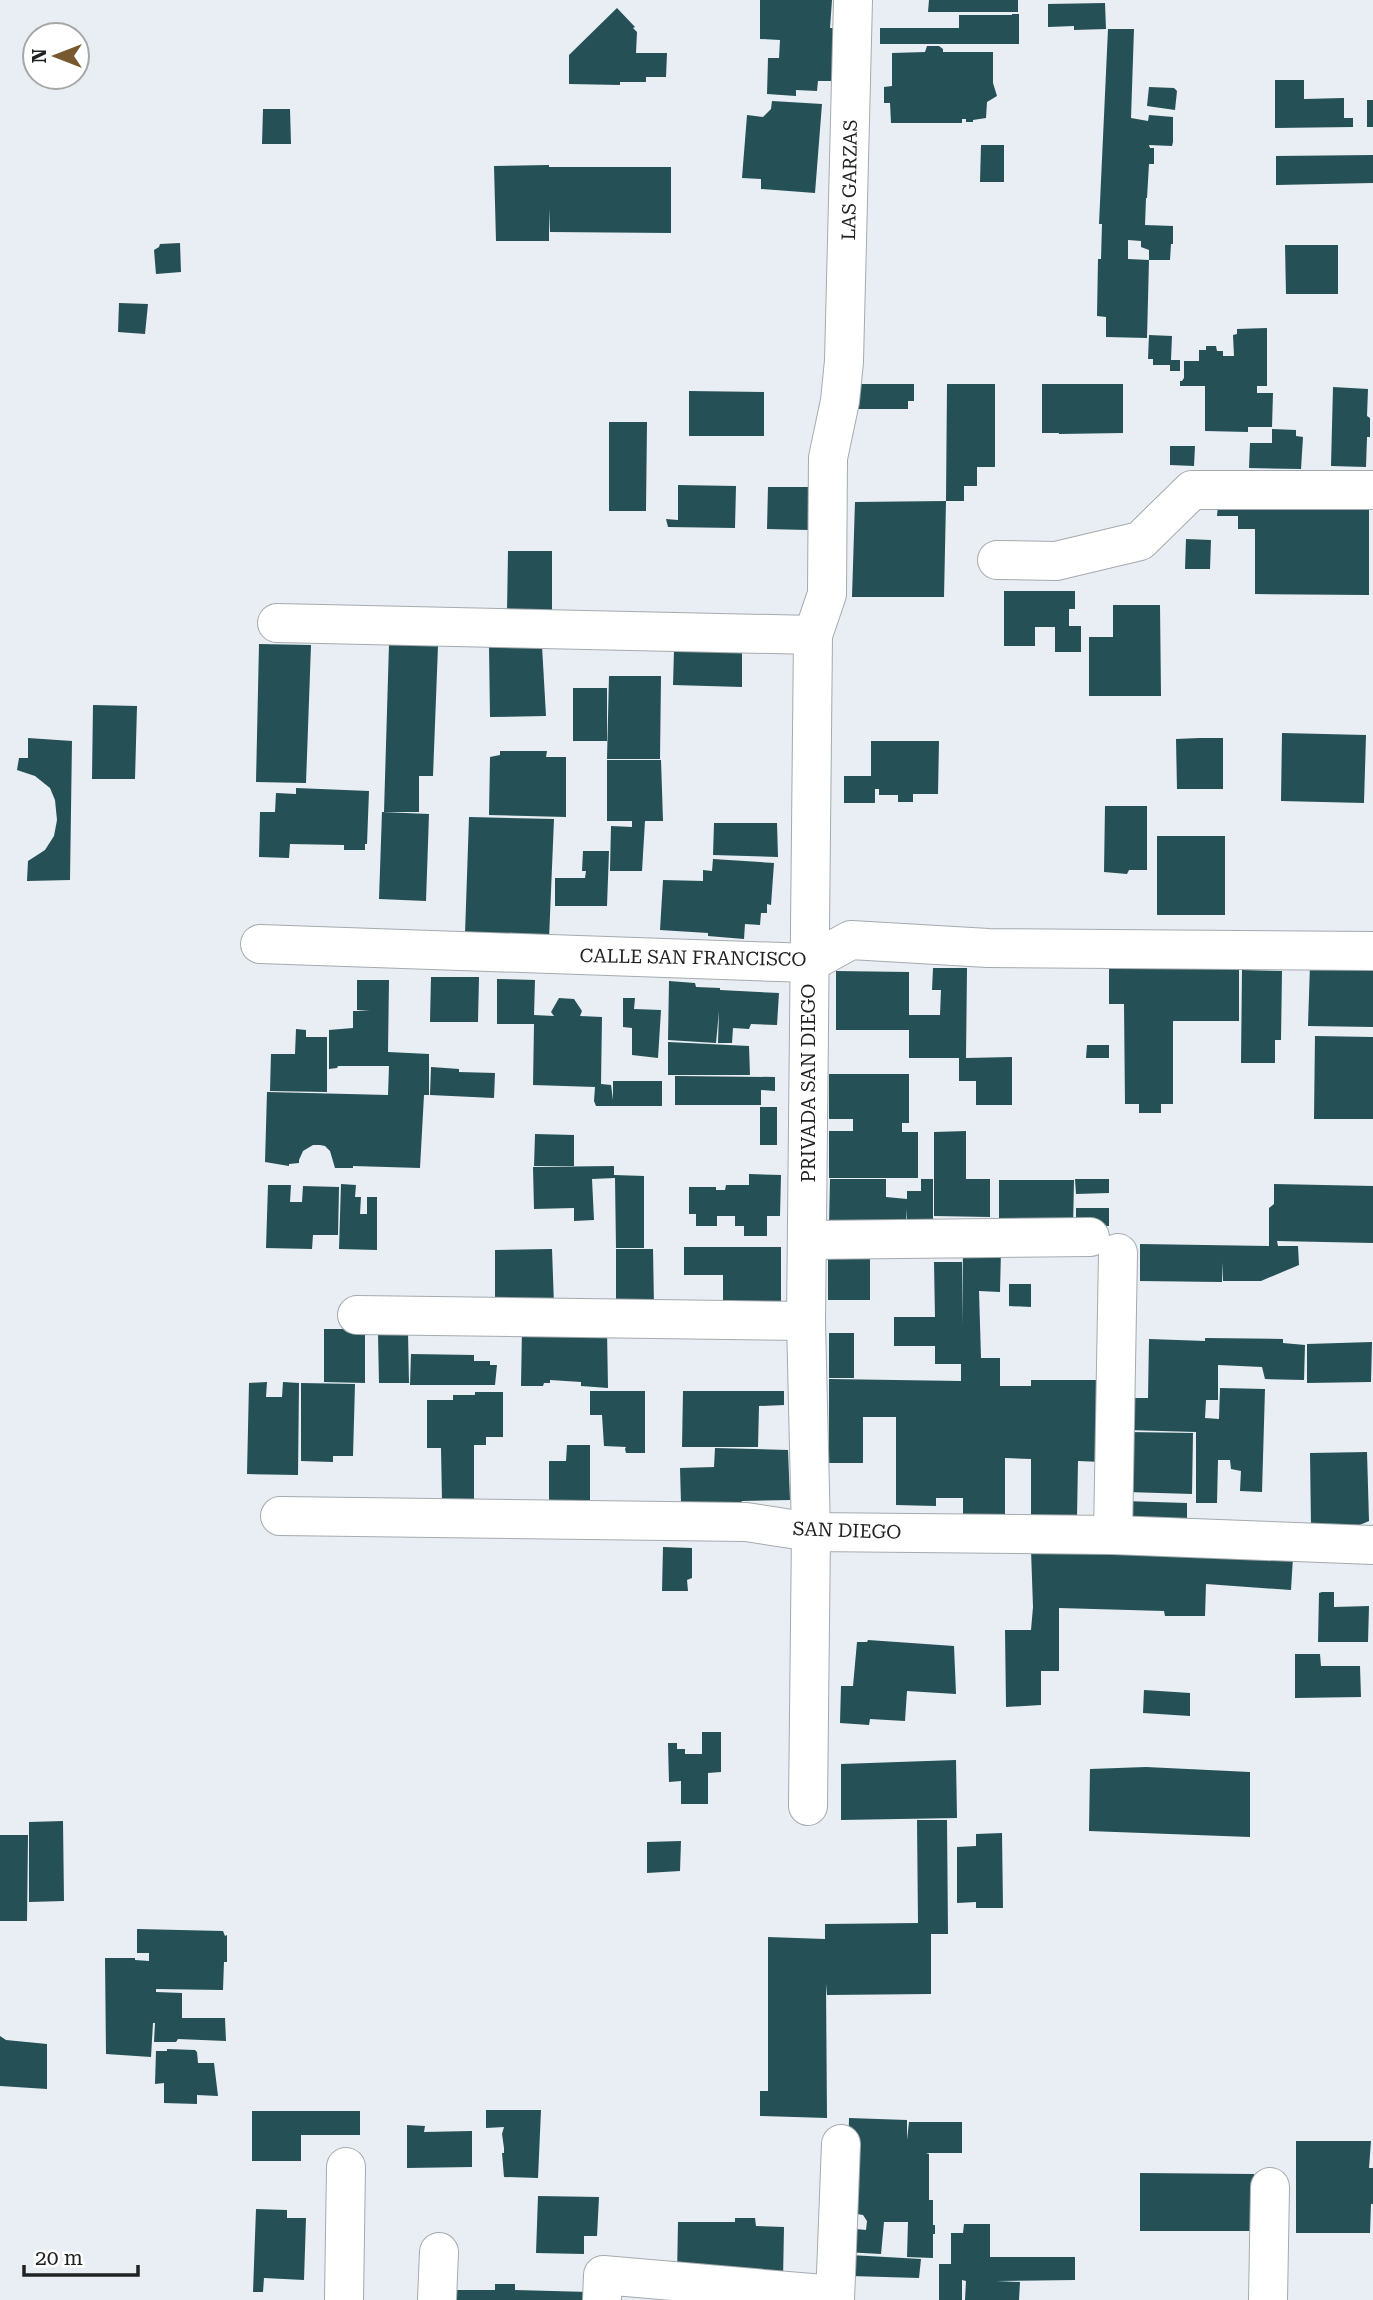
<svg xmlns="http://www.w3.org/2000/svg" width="1373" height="2300" font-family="'Roboto Serif',serif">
	<rect width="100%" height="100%" fill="#e8eef3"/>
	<g fill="#255056">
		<polygon points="760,0 832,0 830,28 837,28 836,81 818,81 817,91 796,90 796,96 767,94 768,58 779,58 780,40 760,39"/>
		<polygon points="929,0 1018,0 1018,12 928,12"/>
		<polygon points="1105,3 1106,29 1074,30 1074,26 1048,27 1048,4"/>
		<polygon points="617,8 635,27 633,28 637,32 636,53 667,53 666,77 646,77 646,82 620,82 620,85 569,84 569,55"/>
		<polygon points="1012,14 1019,14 1019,44 880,44 880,28 959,28 959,15 1012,15"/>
		<polygon points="1108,29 1134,29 1131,118 1148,121 1149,115 1173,117 1173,142 1172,146 1149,145 1150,148 1154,148 1154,164 1149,164 1147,198 1146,198 1145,225 1173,226 1173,244 1171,244 1170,260 1149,260 1149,250 1141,247 1141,241 1128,240 1128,259 1149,260 1147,338 1106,337 1106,317 1097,316 1098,259 1101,259 1102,224 1099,224"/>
		<polygon points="927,46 939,46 943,49 943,52 993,52 993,83 997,96 987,102 986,118 973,120 973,122 966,122 966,119 962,119 962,123 891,123 890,103 884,103 884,87 892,86 892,53 925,52"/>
		<polygon points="1275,80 1304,80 1304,99 1344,98 1344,118 1353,118 1353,127 1275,128"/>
		<polygon points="1149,87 1174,88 1177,91 1175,110 1147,106"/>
		<rect x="1367" y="100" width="6" height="27"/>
		<polygon points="772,101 822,104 815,193 761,189 761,179 742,178 747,115 763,117 771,109"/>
		<polygon points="263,109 290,109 291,144 262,144"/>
		<polygon points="981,145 1004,145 1004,182 980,182"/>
		<polygon points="1373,155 1373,183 1276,185 1276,156"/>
		<polygon points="549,165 549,167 671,167 671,233 550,232 549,208 549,241 496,241 494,166"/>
		<polygon points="180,243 181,272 156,274 154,250 159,247 160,244"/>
		<polygon points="1285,245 1338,245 1338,294 1286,294"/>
		<polygon points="119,303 148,304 145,334 118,332"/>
		<polygon points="1267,328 1267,386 1257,386 1257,393 1273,393 1272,427 1248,427 1248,432 1205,431 1205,386 1180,386 1180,381 1182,381 1184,378 1184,361 1199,361 1199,350 1206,350 1206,346 1216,346 1217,351 1223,351 1223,356 1234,356 1233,335 1237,334 1237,329"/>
		<polygon points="1149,335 1172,336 1171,360 1180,360 1180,371 1170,371 1170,365 1153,365 1153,359 1148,359"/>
		<polygon points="857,384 914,384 914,401 908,401 908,409 857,409"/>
		<polygon points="947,384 995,384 995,467 977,467 977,486 964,486 964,501 946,501"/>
		<polygon points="1042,384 1123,384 1123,433 1059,434 1059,433 1042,433"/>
		<polygon points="1333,387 1368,389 1367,416 1370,418 1370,437 1367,437 1366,467 1331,466"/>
		<polygon points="689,391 764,392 764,436 689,436"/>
		<polygon points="609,422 647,422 646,511 609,511"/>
		<polygon points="1272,429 1296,430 1296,436 1303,437 1301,469 1249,468 1250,443 1272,443"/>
		<polygon points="1170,446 1195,446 1194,466 1170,465"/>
		<polygon points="678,485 736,486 735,528 668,527 666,519 678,520"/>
		<polygon points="768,487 809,487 808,530 767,529"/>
		<polygon points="946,501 944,597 852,597 855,502"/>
		<polygon points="1218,505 1369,506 1369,595 1255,594 1255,529 1238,529 1238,516 1217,516"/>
		<polygon points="1186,539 1211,540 1210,569 1185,569"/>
		<polygon points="508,551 552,551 552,613 507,612"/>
		<polygon points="1004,591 1075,591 1075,609 1069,609 1069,626 1081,626 1081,652 1055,652 1055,627 1035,627 1035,646 1004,646"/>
		<polygon points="1113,605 1160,605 1161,696 1089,696 1089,637 1113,637"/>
		<polygon points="259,644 311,645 306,783 256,782"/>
		<polygon points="389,644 438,646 433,776 419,776 419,812 384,812"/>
		<polygon points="489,646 542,646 546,716 490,717"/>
		<polygon points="674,650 742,652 742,687 673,685"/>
		<polygon points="609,676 661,676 660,759 607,759"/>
		<rect x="573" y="688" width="34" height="53"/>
		<polygon points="93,705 137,706 135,779 92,779"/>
		<polygon points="1282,733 1366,735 1364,803 1281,801"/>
		<polygon points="28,738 72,741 70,880 27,881 28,861 45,850 54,836 57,820 55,800 50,788 35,776 17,770 19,758 28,758"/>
		<polygon points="1199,738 1223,738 1223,789 1177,789 1176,739"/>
		<polygon points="871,741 939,741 938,794 913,794 913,802 898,802 898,795 879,795 879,789 875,789 875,803 844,803 844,776 871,776"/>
		<polygon points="500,751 547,751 546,757 566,757 566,817 489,815 490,757 500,755"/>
		<polygon points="607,760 661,760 663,821 645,821 642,871 610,871 611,826 632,827 632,821 607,821"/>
		<polygon points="296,788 369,791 367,844 365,844 365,850 344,850 344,845 290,844 289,858 259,857 260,812 275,812 276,793 296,794"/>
		<polygon points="1105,806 1147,806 1147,870 1129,870 1127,874 1104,872"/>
		<polygon points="382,812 429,814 426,901 379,899"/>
		<polygon points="469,817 554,819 549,939 465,934"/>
		<polygon points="714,823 777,823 778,857 713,855"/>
		<rect x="1157" y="836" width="68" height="79"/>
		<polygon points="583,851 609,851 607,906 555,906 555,878 585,878 586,871 582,871"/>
		<polygon points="713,859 774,863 771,905 767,904 767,913 761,913 760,925 745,924 744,939 708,936 708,933 660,930 663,880 703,881 703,870 712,871"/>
		<polygon points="1310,965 1373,966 1373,1027 1308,1026"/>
		<polygon points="1239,966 1239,1021 1173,1021 1173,1104 1161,1104 1161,1113 1139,1113 1139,1104 1125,1104 1124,1004 1109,1004 1109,969"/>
		<polygon points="933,968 967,968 966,1058 1012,1057 1012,1105 976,1105 976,1081 959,1081 959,1058 909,1058 909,1030 836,1030 836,971 909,972 909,1015 940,1015 941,990 932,990"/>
		<polygon points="1242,970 1282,971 1281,1040 1275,1040 1275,1063 1241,1063"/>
		<polygon points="431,977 479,977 478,1022 430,1022"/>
		<polygon points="497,979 535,980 534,1015 554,1016 551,1012 559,998 574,999 582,1011 580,1016 602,1017 601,1084 611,1085 613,1100 613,1081 662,1081 662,1106 596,1106 594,1101 595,1087 533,1085 534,1024 497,1024"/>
		<polygon points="357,980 389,980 388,1052 429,1054 429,1095 424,1095 420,1168 353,1166 353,1168 335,1168 330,1151 325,1146 320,1145 313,1145 303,1151 299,1160 299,1163 289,1164 289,1166 265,1162 267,1092 388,1095 389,1066 338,1066 337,1068 329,1069 329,1030 353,1028 353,1011 370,1011 357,1010"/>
		<polygon points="669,981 695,983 696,987 720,988 720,990 779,993 777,1025 751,1024 749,1029 733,1028 732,1043 718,1043 719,1011 716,1043 668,1040"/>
		<polygon points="623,998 635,998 634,1009 661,1010 658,1058 632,1055 632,1028 623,1027"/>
		<polygon points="296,1029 306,1030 306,1037 327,1037 327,1092 270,1091 271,1054 295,1054"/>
		<polygon points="1315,1036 1373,1037 1373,1119 1314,1119"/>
		<polygon points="668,1042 749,1046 750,1075 668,1075"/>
		<polygon points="1087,1045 1109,1045 1109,1058 1086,1058"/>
		<polygon points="431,1067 459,1069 459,1072 495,1073 494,1098 430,1095"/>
		<polygon points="829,1074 909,1074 909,1123 902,1123 902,1132 918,1132 918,1178 829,1178 829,1131 853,1131 853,1119 829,1119"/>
		<polygon points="675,1076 775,1077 775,1091 761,1090 761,1105 675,1105"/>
		<rect x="760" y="1107" width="17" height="38"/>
		<polygon points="966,1131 966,1179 990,1179 990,1217 934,1216 934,1132"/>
		<polygon points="535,1134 574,1135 574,1166 534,1166"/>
		<polygon points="614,1166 614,1175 644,1176 644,1248 616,1248 615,1178 592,1179 594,1220 574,1221 574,1208 534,1209 533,1167"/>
		<polygon points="749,1174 781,1175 780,1216 767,1216 767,1236 744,1236 744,1226 735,1226 735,1216 717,1216 717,1226 696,1226 696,1214 689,1214 689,1187 716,1187 716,1190 725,1190 726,1185 749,1185"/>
		<polygon points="830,1179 886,1179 886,1197 907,1199 907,1191 921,1191 921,1179 933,1179 933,1223 907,1223 906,1209 906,1226 829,1226"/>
		<polygon points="1075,1179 1109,1179 1109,1193 1076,1194"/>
		<polygon points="999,1180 1074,1180 1073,1228 999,1226"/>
		<polygon points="341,1184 356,1185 355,1197 361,1197 360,1214 367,1214 367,1197 377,1197 377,1250 339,1249"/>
		<polygon points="1274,1184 1373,1186 1373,1243 1277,1241 1278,1246 1298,1246 1299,1265 1261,1281 1223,1281 1222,1262 1222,1282 1140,1281 1140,1244 1269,1246 1269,1208 1274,1204"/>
		<polygon points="268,1185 291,1185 290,1202 302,1202 303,1186 339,1187 338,1235 313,1235 312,1249 266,1248"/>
		<rect x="1076" y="1208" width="33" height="18"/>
		<polygon points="684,1247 781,1247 781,1309 723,1309 723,1275 684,1275"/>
		<polygon points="552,1249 554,1305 495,1306 495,1250"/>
		<polygon points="616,1249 653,1249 654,1306 616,1306"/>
		<polygon points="963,1249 1001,1250 1000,1292 979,1291 981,1358 1000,1358 1000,1386 1031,1386 1031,1380 1104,1380 1102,1462 1078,1461 1077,1518 1031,1518 1031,1459 1005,1458 1005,1519 963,1519 963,1498 936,1498 936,1506 896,1505 896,1417 863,1417 863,1463 829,1463 829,1379 961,1381 961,1364 935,1364 935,1346 894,1346 894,1317 935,1317 934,1262 962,1262 962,1326"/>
		<rect x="828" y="1253" width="42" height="47"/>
		<polygon points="1009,1284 1031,1284 1031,1307 1009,1306"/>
		<polygon points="324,1329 365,1329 365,1383 324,1382"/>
		<polygon points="522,1329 607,1330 608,1388 581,1386 581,1382 550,1380 550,1383 544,1383 543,1386 521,1386"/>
		<polygon points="378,1333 408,1333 409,1383 379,1383"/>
		<rect x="829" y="1333" width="25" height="45"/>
		<polygon points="1205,1338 1283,1339 1283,1343 1305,1345 1304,1380 1265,1379 1262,1367 1218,1365 1218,1400 1206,1400 1205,1418 1219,1419 1220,1388 1265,1389 1262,1492 1240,1491 1241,1471 1231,1469 1230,1460 1218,1460 1217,1503 1196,1503 1196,1432 1127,1430 1128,1398 1148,1398 1149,1339 1205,1341"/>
		<polygon points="1372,1342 1371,1382 1307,1383 1307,1344"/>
		<polygon points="411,1354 474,1355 474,1361 490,1361 490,1365 497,1365 495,1385 410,1385"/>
		<polygon points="267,1382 266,1397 282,1397 283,1382 299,1383 298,1475 247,1474 249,1383"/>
		<polygon points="301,1383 355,1384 353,1456 333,1456 333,1462 301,1461"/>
		<polygon points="590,1391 645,1391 645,1453 626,1453 625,1449 626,1447 604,1446 602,1415 590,1415"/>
		<polygon points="683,1391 784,1391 784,1405 759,1406 758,1447 682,1447"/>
		<polygon points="475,1392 503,1392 503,1437 486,1437 486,1445 474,1445 474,1500 442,1501 441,1448 427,1448 427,1400 453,1400 453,1395 475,1395"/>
		<polygon points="1128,1432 1193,1433 1192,1494 1127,1492"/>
		<polygon points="567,1445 590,1445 590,1504 549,1503 549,1461 566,1461"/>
		<polygon points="715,1448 788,1450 790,1500 742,1501 739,1506 681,1503 680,1468 714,1467"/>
		<polygon points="1367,1452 1369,1521 1348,1530 1311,1526 1310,1453"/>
		<polygon points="1123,1501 1187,1503 1187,1521 1134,1524"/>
		<polygon points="663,1547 692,1548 692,1578 687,1580 688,1591 662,1591"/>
		<polygon points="1031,1550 1293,1557 1291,1590 1206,1584 1205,1616 1165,1616 1164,1611 1059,1608 1059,1671 1041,1671 1041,1705 1006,1707 1005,1630 1031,1630 1033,1607"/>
		<polygon points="1322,1592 1334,1592 1334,1607 1369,1606 1368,1642 1318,1642 1319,1593"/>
		<polygon points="868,1640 954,1646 956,1694 907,1691 905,1721 870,1719 869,1725 840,1723 841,1686 853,1686 857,1642 867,1642"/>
		<polygon points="1295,1654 1320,1654 1321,1666 1360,1666 1361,1697 1295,1698"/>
		<polygon points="1144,1690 1190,1693 1190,1716 1143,1713"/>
		<polygon points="702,1732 721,1732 721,1772 708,1773 708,1804 681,1804 681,1781 669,1782 668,1743 677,1743 677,1749 685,1749 685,1754 702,1754"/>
		<polygon points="956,1760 957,1818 841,1820 841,1764"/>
		<polygon points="1146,1767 1250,1772 1250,1837 1089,1831 1090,1769"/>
		<polygon points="917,1820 947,1820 948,1934 931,1934 931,1994 827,1995 826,1984 827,2118 760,2116 760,2091 768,2091 768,1937 825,1939 825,1924 918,1923"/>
		<polygon points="63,1821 64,1901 29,1902 29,1822"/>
		<polygon points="1002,1833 1003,1908 976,1908 976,1902 957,1903 957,1847 976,1846 976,1834"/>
		<polygon points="0,1835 28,1835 27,1921 0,1921"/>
		<polygon points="681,1841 680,1871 647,1873 647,1842"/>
		<polygon points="137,1929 223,1931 225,1936 227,1935 227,1962 224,1962 223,1990 156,1989 156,1992 182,1993 182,2018 225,2018 226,2041 178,2039 176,2042 154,2042 155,2023 153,2023 151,2057 106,2054 105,1958 135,1958 135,1960 149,1961 149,1953 137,1953"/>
		<polygon points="0,2036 6,2040 47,2044 47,2089 0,2086"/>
		<polygon points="167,2049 195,2050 197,2052 198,2063 214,2063 218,2096 197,2095 197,2104 164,2103 164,2083 155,2084 156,2051 167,2051"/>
		<polygon points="486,2110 541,2110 538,2178 504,2177 502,2153 504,2153 504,2148 502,2134 504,2127 486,2128"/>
		<polygon points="252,2111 360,2111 360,2135 301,2135 301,2161 252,2161"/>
		<polygon points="849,2118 907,2120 907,2140 909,2122 962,2122 962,2153 926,2153 929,2154 929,2200 933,2200 933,2225 935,2225 935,2234 933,2234 933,2258 907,2257 908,2222 884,2222 881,2254 845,2252 846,2228 866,2230 867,2221 863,2215 857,2214 847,2196"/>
		<polygon points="407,2125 425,2126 424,2132 472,2131 472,2167 407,2168"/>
		<polygon points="1296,2141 1371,2141 1369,2168 1373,2168 1373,2204 1371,2204 1370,2233 1296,2233"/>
		<polygon points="1140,2173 1254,2174 1254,2231 1140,2231"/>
		<polygon points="538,2196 599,2197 597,2236 584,2236 584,2254 536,2253"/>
		<polygon points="256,2209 287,2210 287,2218 306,2218 304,2280 264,2278 263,2292 253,2292"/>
		<polygon points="735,2218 755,2218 756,2226 784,2227 783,2280 677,2277 678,2222 735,2222"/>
		<polygon points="964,2224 990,2224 990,2257 1075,2257 1075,2280 996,2281 1020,2282 1019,2300 965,2300 966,2281 962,2280 962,2300 939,2300 939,2264 951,2264 951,2233 963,2233"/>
		<polygon points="850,2255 921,2259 919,2278 850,2276"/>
		<polygon points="495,2284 515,2284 515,2290 589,2292 589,2300 449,2300 450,2290 495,2290"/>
	</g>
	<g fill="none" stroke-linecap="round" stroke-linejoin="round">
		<g stroke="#a4aaae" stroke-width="40">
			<g id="minor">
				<polyline points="997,560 1056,561 1140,541 1192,490 1373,490"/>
				<polyline points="277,623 813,635"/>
				<polyline points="260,944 809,963 851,940 988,948 1373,951"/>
				<polyline points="808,1240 1090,1237"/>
				<polyline points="357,1315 806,1321"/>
				<polyline points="280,1516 746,1522 811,1532 1113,1535 1373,1545"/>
				<polyline points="1113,1535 1118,1253"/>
				<polyline points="808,1806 811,1532 806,1321 813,635 827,594 828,458 840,401 844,361 853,0"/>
				<polyline points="344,2300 346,2167"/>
				<polyline points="437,2300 439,2252"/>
				<polyline points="602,2300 603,2275 835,2295"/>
				<polyline points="835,2300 841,2144"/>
				<polyline points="1268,2300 1270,2187"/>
			</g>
		</g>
		<use href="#minor" stroke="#fff" stroke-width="38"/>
	</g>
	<g text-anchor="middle" stroke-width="7" stroke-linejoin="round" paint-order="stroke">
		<g font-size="19" fill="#202224" stroke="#fff">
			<text transform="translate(849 180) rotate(-89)" y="7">LAS GARZAS</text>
			<text transform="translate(693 957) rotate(1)" y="7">CALLE SAN FRANCISCO</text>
			<text transform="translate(808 1083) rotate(-90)" y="7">PRIVADA SAN DIEGO</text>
			<text transform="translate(847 1530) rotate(2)" y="7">SAN DIEGO</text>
		</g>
	</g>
	<g transform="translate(56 56) rotate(270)"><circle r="33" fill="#ffffff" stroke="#a6a7a7" stroke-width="2"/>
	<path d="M0-5L12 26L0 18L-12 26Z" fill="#79592f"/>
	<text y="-10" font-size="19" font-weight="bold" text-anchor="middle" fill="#202224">N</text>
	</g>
	<path d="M24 2265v10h114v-10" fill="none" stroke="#202224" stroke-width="3.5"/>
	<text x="35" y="2265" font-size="21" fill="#202224" stroke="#ffffff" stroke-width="5" paint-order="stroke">20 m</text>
</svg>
